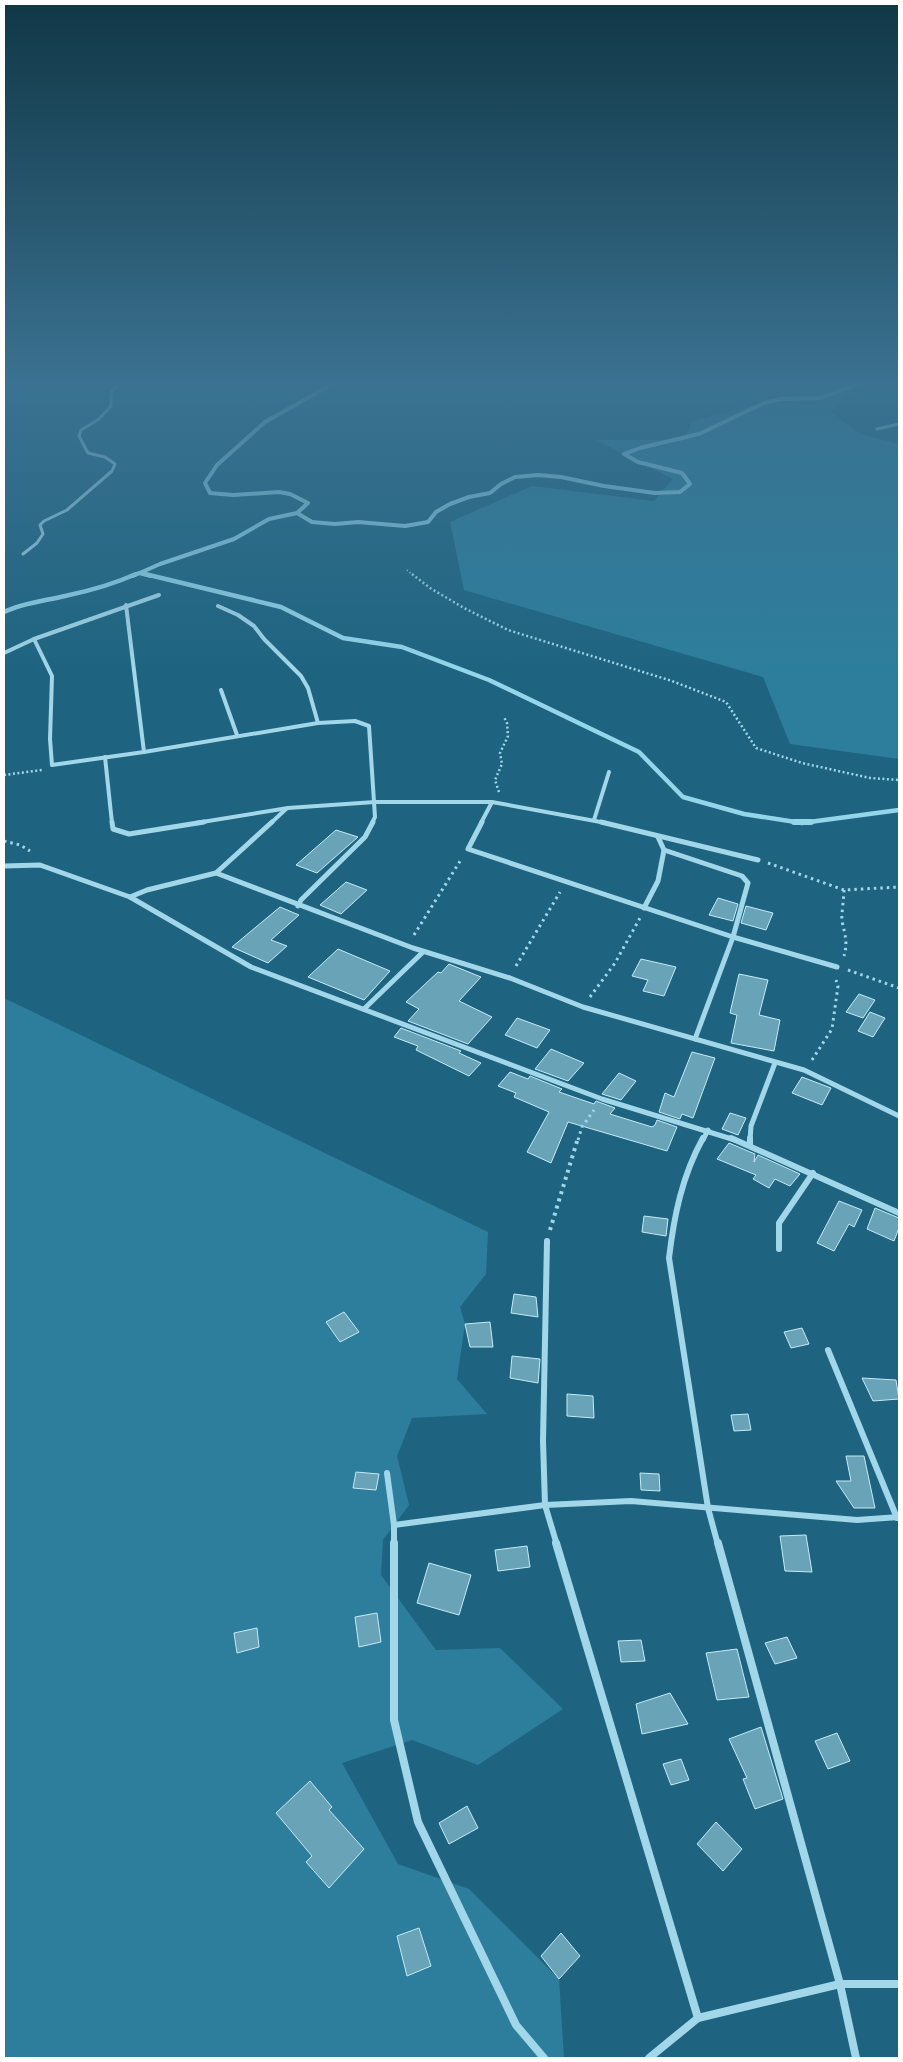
<svg xmlns="http://www.w3.org/2000/svg" width="903" height="2062" font-family="'Titillium Web',sans-serif">
	<rect width="100%" height="100%" fill="#1e6480"/>
	<g fill="#2d7e9c">
		<polygon points="847,381 863,381 830,411 860,434 899,444 899,759 790,744 763,677 464,590 450,522 532,486 654,501 673,479 596,440 684,440 692,421"/>
		<polygon points="4,998 488,1232 486,1274 460,1307 465,1324 457,1379 487,1414 412,1418 397,1456 409,1505 383,1540 381,1575 436,1650 500,1648 563,1709 478,1765 412,1740 342,1763 398,1864 469,1889 559,1979 564,2058 4,2058"/>
	</g>
	<g fill="none" stroke-linecap="round" stroke-linejoin="round">
		<g stroke="#95d5ea" stroke-width="4">
			<polyline points="297,513 312,522 335,524 358,522 405,526 428,522 436,512 450,504 469,497 490,493 501,484 515,477 538,475 561,477 604,486 655,493 680,492 690,484 682,473 638,462 624,454 640,448 699,434 764,403 781,399 821,398 866,381"/>
			<polyline points="139,573 151,576"/>
			<polyline points="133,576 160,564 234,539 269,519 297,513 308,503 290,494 279,492 233,495 210,493 205,483 217,465 265,422 338,381"/>
		</g>
		<g stroke="#95d5ea" stroke-width="4.5">
			<polyline points="145,574 281,607 343,638 402,647 489,680 639,752 683,797 744,814 802,823 899,810"/>
			<path d="M4 612C23 603 44 601 65 596 89 591 114 584 136 574"/>
		</g>
		<polyline stroke="#95d5ea" stroke-width="6" points="794,822 811,822"/>
	</g>
	<g fill="#68a3b8" stroke="#c6eaf6">
		<polygon points="336,830 358,837 317,873 296,865"/>
		<polygon points="346,882 367,890 341,914 320,905"/>
		<polygon points="718,898 738,904 733,921 709,915"/>
		<polygon points="746,906 773,913 766,930 741,923"/>
		<polygon points="280,907 299,915 271,940 287,946 268,963 232,947"/>
		<polygon points="338,949 390,971 364,1000 308,977"/>
		<polygon points="641,959 676,967 664,996 643,991 648,980 632,976"/>
		<polygon points="449,964 481,977 459,1001 492,1017 468,1044 408,1021 419,1009 406,1002 438,972 441,973"/>
		<polygon points="739,974 768,980 759,1015 780,1020 774,1051 731,1043 737,1015 730,1013"/>
		<polygon points="859,994 875,1000 863,1018 846,1012"/>
		<polygon points="870,1012 885,1018 873,1037 858,1031"/>
		<polygon points="517,1018 550,1030 537,1048 505,1035"/>
		<polygon points="401,1028 461,1051 459,1053 481,1063 469,1076 416,1050 418,1046 394,1037"/>
		<polygon points="551,1049 584,1063 568,1081 535,1069"/>
		<polygon points="692,1052 715,1058 693,1118 682,1114 680,1119 659,1112 665,1093 674,1097"/>
		<polygon points="510,1072 528,1079 530,1076 562,1089 559,1092 594,1104 596,1101 615,1108 610,1114 652,1127 655,1125 657,1120 677,1127 667,1151 568,1122 551,1163 527,1152 549,1112 514,1097 516,1093 498,1086"/>
		<polygon points="619,1073 636,1081 621,1100 602,1094"/>
		<polygon points="802,1077 831,1088 822,1105 792,1093"/>
		<polygon points="730,1113 746,1118 738,1135 722,1129"/>
		<polygon points="729,1143 755,1154 754,1162 758,1155 800,1174 790,1186 775,1179 769,1188 753,1179 756,1175 717,1159"/>
		<polygon points="839,1201 862,1210 854,1227 849,1224 834,1251 817,1243"/>
		<polygon points="875,1208 899,1218 899,1228 894,1241 867,1229"/>
		<polygon points="644,1216 668,1219 666,1236 642,1232"/>
		<polygon points="514,1294 536,1297 538,1317 511,1313"/>
		<polygon points="344,1312 359,1332 340,1342 326,1322"/>
		<polygon points="490,1322 493,1347 470,1347 465,1324"/>
		<polygon points="802,1328 809,1344 791,1348 784,1332"/>
		<polygon points="512,1356 540,1359 538,1383 510,1378"/>
		<polygon points="862,1378 896,1380 899,1399 873,1401"/>
		<polygon points="567,1394 593,1396 594,1418 567,1416"/>
		<polygon points="748,1414 751,1430 734,1431 731,1415"/>
		<polygon points="846,1456 864,1456 875,1508 854,1508 836,1481 851,1481"/>
		<polygon points="356,1472 379,1474 376,1490 353,1488"/>
		<polygon points="640,1473 659,1474 660,1491 641,1490"/>
		<polygon points="806,1535 812,1572 785,1571 780,1536"/>
		<polygon points="527,1546 530,1567 498,1571 495,1550"/>
		<polygon points="429,1563 471,1575 459,1615 417,1603"/>
		<polygon points="377,1613 381,1642 359,1647 355,1617"/>
		<polygon points="257,1628 259,1647 237,1653 234,1633"/>
		<polygon points="787,1637 797,1658 775,1664 765,1643"/>
		<polygon points="641,1640 645,1661 621,1662 618,1641"/>
		<polygon points="737,1649 749,1697 717,1700 706,1653"/>
		<polygon points="670,1693 688,1724 642,1734 636,1704"/>
		<polygon points="761,1727 783,1799 755,1809 743,1779 747,1778 729,1739"/>
		<polygon points="837,1733 850,1761 828,1769 815,1741"/>
		<polygon points="681,1759 689,1780 671,1785 663,1764"/>
		<polygon points="310,1781 332,1807 329,1810 364,1849 329,1888 306,1862 312,1856 276,1813"/>
		<polygon points="467,1806 478,1828 449,1844 439,1823"/>
		<polygon points="716,1822 742,1849 723,1871 697,1844"/>
		<polygon points="419,1928 431,1966 407,1976 397,1936"/>
		<polygon points="561,1933 580,1956 559,1979 541,1956"/>
	</g>
	<g fill="none" stroke-linecap="round" stroke-linejoin="round">
		<polyline stroke="#a2d6e9" stroke-width="2" stroke-dasharray="1 2.5" stroke-linecap="butt" points="407,570 414,576"/>
		<g stroke="#a2d6e9" stroke-width="2.5" stroke-dasharray="2 2.5" stroke-linecap="butt">
			<polyline points="412,574 430,588 464,608 508,630 672,681 726,702 756,748 802,763 870,778 899,780"/>
			<polyline points="4,775 42,770"/>
			<polyline points="499,792 495,780 502,764 500,753 508,736 507,723 504,717"/>
		</g>
		<g stroke="#a2d6e9" stroke-width="3" stroke-dasharray="2.5 4" stroke-linecap="butt">
			<polyline points="4,841 20,845 30,851"/>
			<polyline points="768,863 844,890 899,887"/>
			<path d="M844 890C844 897 841 917 842 921 845 935 848 942 844 956"/>
			<polyline points="414,935 462,858"/>
			<polyline points="516,966 560,892"/>
			<polyline points="848,970 899,988"/>
			<polyline points="590,997 615,963 640,918"/>
			<polyline points="812,1060 832,1029 838,986 836,980"/>
			<polyline points="578,1140 582,1127 594,1110"/>
		</g>
		<polyline stroke="#a2d6e9" stroke-width="4" stroke-dasharray="3 4.5" stroke-linecap="butt" points="550,1230 578,1138"/>
		<g stroke="#a2d6e9" stroke-width="3">
			<polyline points="877,429 899,424"/>
			<polyline points="23,554 37,543 43,534 40,525 44,521 67,510 112,471 115,464 105,457 88,453 79,436 81,430 99,419 111,406 111,392 122,381"/>
		</g>
		<g stroke="#a2d6e9" stroke-width="4">
			<polyline points="126,605 144,752"/>
			<polyline points="218,606 238,615 254,626 264,639 301,676 308,688 318,723"/>
			<polyline points="34,639 52,676 50,739 52,765 144,752 318,723 355,721 369,726 375,817 372,823"/>
			<polyline points="4,653 34,639 159,595"/>
			<polyline points="221,690 237,735"/>
			<polyline points="105,757 112,823"/>
			<polyline points="594,820 609,772"/>
			<polyline points="196,823 288,808 375,802 492,802 606,823"/>
			<polyline points="271,823 286,809"/>
			<polyline points="481,823 492,802"/>
		</g>
		<g stroke="#a2d6e9" stroke-width="5">
			<polyline points="112,822 113,829 129,834 204,822"/>
			<polyline points="482,822 468,849 733,937 837,967"/>
			<polyline points="601,822 758,860"/>
			<polyline points="658,837 664,850 742,876 748,883 733,937 695,1039"/>
			<polyline points="4,866 40,865 130,897 251,967 602,1099 735,1140"/>
			<polyline points="216,873 272,822"/>
			<polyline points="130,897 147,890 216,873 413,948 510,978 583,1007 804,1070 899,1116"/>
			<polyline points="298,906 301,900 365,837 373,822"/>
			<polyline points="644,908 658,881 664,850"/>
			<polyline points="364,1009 423,952"/>
			<polyline points="703,1140 708,1130"/>
			<polyline points="750,1140 751,1126 775,1063"/>
		</g>
		<g stroke="#a2d6e9" stroke-width="6">
			<path d="M703 1138C682 1176 674 1216 669 1258L708 1508 718 1545"/>
			<polyline points="731,1138 899,1213"/>
			<polyline points="750,1145 750,1138"/>
			<polyline points="547,1241 543,1441 545,1505 557,1545"/>
			<polyline points="779,1249 779,1223 813,1173"/>
			<polyline points="828,1350 897,1518"/>
			<polyline points="387,1473 394,1525 394,1545"/>
			<polyline points="394,1525 545,1505 631,1501 857,1520 899,1517"/>
		</g>
		<g stroke="#a2d6e9" stroke-width="8">
			<polyline points="394,1543 394,1720 418,1822 516,2025 544,2058"/>
			<polyline points="556,1543 698,2018"/>
			<polyline points="718,1543 840,1984 856,2058"/>
			<polyline points="649,2058 698,2018 840,1984 899,1984"/>
		</g>
	</g>
	<linearGradient id="sky" x2="0" y2="1"><stop stop-color="#103746"/><stop offset="0.57" stop-color="#3b7291"/><stop offset="1" stop-color="#3b7291" stop-opacity="0"/></linearGradient>
	<rect width="903" height="670" fill="url(#sky)"/>
	<rect width="903" height="2062" fill="none" stroke="#ffffff" stroke-width="10"/>
</svg>
